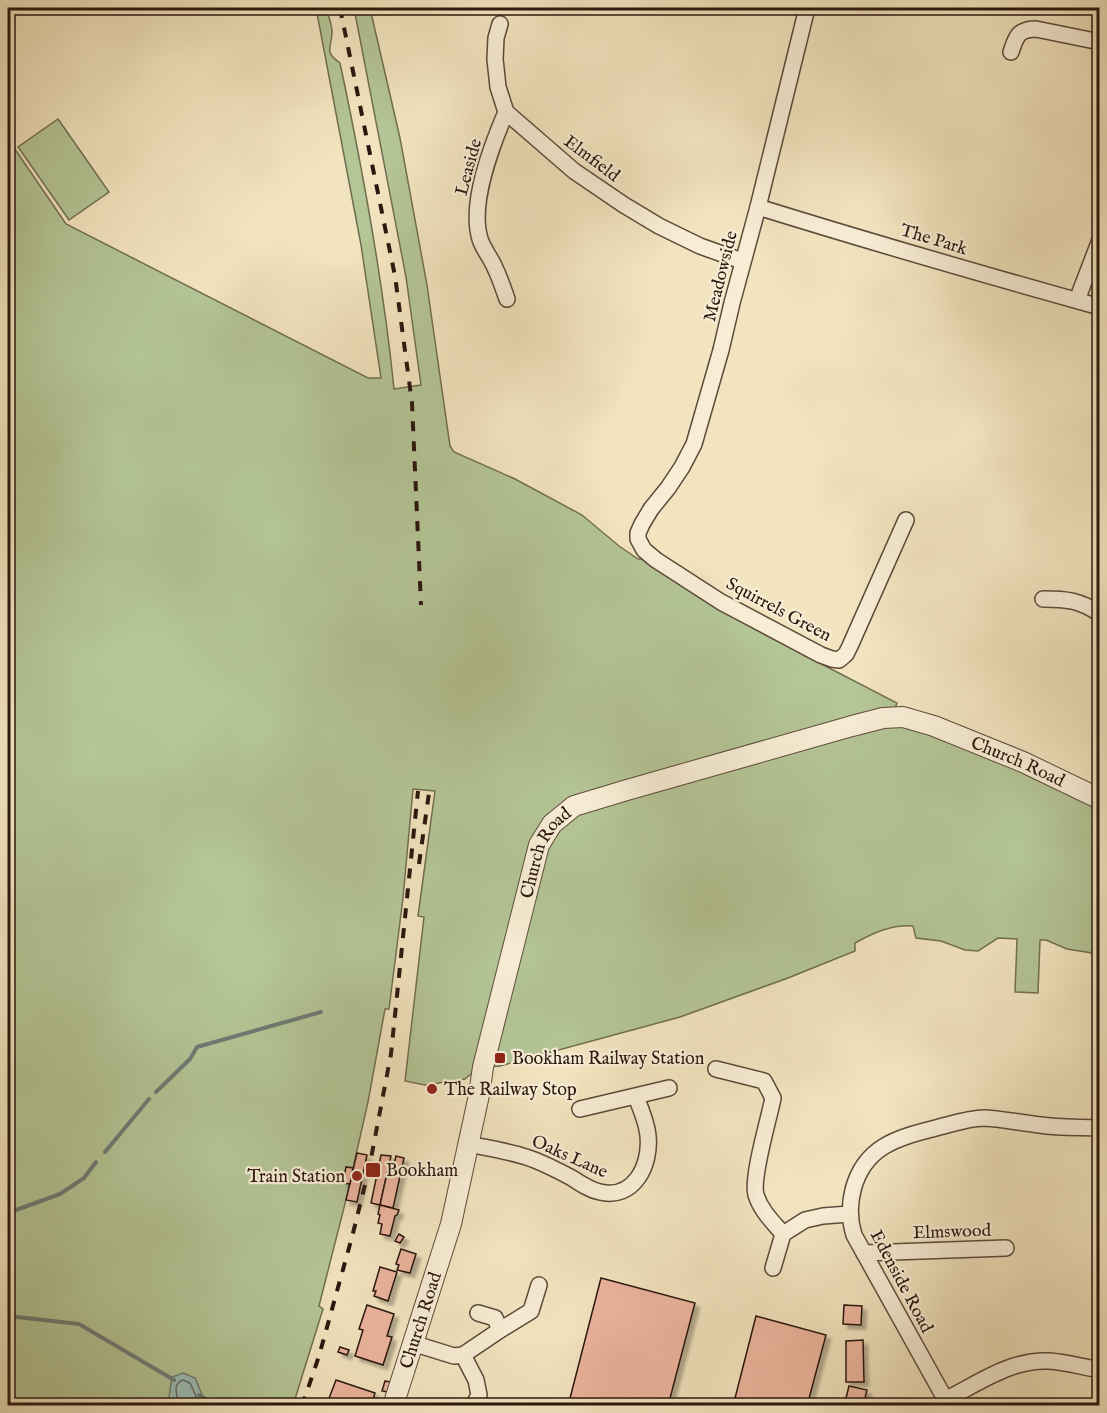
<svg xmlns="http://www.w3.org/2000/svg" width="1107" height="1413" font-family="'IM FELL English',serif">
	<defs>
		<filter id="shadow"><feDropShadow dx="4.5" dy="4.5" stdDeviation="1.5" flood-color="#0004"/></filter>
	</defs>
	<rect width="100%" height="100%" fill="#f2e4bf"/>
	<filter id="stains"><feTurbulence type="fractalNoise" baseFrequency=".00333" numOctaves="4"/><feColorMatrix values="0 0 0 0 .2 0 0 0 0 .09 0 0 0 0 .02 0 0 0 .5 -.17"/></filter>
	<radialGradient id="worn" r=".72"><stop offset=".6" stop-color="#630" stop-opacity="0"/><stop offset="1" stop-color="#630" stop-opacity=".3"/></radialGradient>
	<g fill="#b4c596" stroke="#706e52" stroke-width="1.5">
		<path d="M316 8H326C328 15 332 24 332 32 332 48 323 51 340 63 363 171 383 280 394 389L421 385 406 277 354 8H370L400 138 427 285 450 446 454 452 515 479 582 515 619 546 638 559H647L702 597 806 656 897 703 894 711 912 726 937 734 1099 807V954L1067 949 1046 940H1040L1038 993 1015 992 1017 939 998 938 978 951 965 950 941 941 916 938 913 926C892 924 873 933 855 943V951L788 978 680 1017 500 1066 474 1068 471 1074 465 1079 425 1085 405 1081 424 917 418 916 435 791 413 789 403 898 389 1009H385L368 1102 353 1168 346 1167 343 1182 350 1184 319 1306 323 1309 295 1399 298 1401 296 1405H8V139L66 224 368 378H381L361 245Z"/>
		<polygon points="58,119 109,192 69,220 18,147"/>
	</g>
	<polygon fill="#9cbeb7" stroke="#6f7b74" stroke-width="1.5" points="183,1373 195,1378 203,1397 199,1405 174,1405 169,1397 172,1377"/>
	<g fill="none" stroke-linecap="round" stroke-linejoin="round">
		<path stroke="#646a63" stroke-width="1.5" d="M179 1406C178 1397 171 1384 183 1380L190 1383 196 1396 194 1406"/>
		<g stroke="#6f7b74" stroke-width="4">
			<polyline points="156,1092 190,1059 197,1047 321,1012"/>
			<polyline points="105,1152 149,1099"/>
			<polyline points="8,1213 60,1194 84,1178 96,1162"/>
			<polyline points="8,1316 79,1324 174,1380"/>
			<polyline points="199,1395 214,1404 265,1403 270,1406"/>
		</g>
	</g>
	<g fill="#ebb49d" stroke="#2b170f" stroke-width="1.5" filter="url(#shadow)">
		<polygon points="357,1153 367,1155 357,1202 346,1200"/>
		<polygon points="381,1155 391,1156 380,1205 371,1203"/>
		<polygon points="396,1156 404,1158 393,1208 380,1205 389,1164 394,1165"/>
		<polygon points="346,1167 353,1168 350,1184 343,1183"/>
		<polygon points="380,1205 399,1210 397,1215 395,1216 390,1236 380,1234 382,1224 378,1223 380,1215 378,1214"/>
		<polygon points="399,1234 404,1237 400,1243 395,1241"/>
		<polygon points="401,1249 416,1254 410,1273 397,1270 399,1265 396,1264"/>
		<polygon points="380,1267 397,1272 388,1301 374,1296 376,1291 373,1291"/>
		<polygon points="601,1278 695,1303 668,1406 568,1406"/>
		<polygon points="367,1305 394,1314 387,1336 392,1337 383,1365 355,1356 363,1330 359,1329"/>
		<polygon points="844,1305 862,1306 861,1325 843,1324"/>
		<polygon points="756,1316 826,1335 807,1406 733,1406"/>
		<polygon points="863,1340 864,1382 846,1382 846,1341"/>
		<polygon points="340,1347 349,1350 347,1355 338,1352"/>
		<polygon points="336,1380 375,1393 371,1406 342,1406 328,1401"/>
		<polygon points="385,1381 391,1382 388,1392 382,1391"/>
		<polygon points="849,1386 867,1390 863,1406 844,1406"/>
	</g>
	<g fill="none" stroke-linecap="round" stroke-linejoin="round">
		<g stroke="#5d4a3b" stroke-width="18">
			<g id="minor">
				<polyline points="807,8 758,207 732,303 721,350 694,444 682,467 668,488 651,509 642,524 638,533 638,539 644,550 656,560 721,602 821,655 832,659 839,660 846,654 850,646 906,520"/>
				<polyline points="500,24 496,38 495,59 498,87 506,112 574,171 624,205 659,226 700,246 742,261"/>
				<path d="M1011 52C1016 37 1018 29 1036 29L1100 42"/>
				<path d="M506 112C492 145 469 203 480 239 483 249 491 258 495 268 500 278 503 288 507 299"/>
				<path d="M758 207C871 242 985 275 1100 307"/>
				<polyline points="1079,301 1080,292 1100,240"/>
				<path d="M1043 599C1066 599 1080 600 1100 614"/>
				<path d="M716 1069 764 1081 773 1098C769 1119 751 1178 756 1195 761 1211 773 1222 783 1234L805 1220 823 1216 849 1214"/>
				<polyline points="580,1109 669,1088"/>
				<path d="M468 1144C487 1148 508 1151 526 1157 542 1162 557 1170 572 1178 581 1184 590 1190 600 1192 634 1200 651 1165 648 1136 647 1123 641 1109 636 1097"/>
				<polyline points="864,1253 1006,1248"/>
				<polyline points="773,1268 783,1234"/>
				<polyline points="478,1313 495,1318 500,1330"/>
				<polyline points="412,1343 454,1356 463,1355 500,1330 531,1311 539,1285"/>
				<polyline points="463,1355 476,1380 479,1395 473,1406"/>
				<path d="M945 1400C977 1384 1011 1359 1049 1361 1066 1362 1083 1367 1100 1370"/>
				<path d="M949 1406 854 1235C849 1219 849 1206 853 1190 864 1147 896 1138 936 1128 951 1124 969 1118 985 1118 1003 1119 1022 1123 1040 1125 1059 1128 1080 1127 1100 1128"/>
			</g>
		</g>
		<g stroke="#5d4a3b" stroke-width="22">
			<g id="tertiary">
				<path id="s1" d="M393 1406 451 1224 479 1095 483 1067 539 845 552 824 574 806 627 790 852 726 883 718 903 717 934 726 1023 762 1100 799"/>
			</g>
		</g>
		<use href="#minor" stroke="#f7edd5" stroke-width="15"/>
		<use href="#tertiary" stroke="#f7edd5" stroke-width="20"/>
		<g stroke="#2b170f" stroke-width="4" stroke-dasharray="10 10" stroke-linecap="butt">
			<polyline points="340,8 395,276 412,403 421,605"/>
			<polyline points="419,864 429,793"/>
			<polyline points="302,1406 319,1356 352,1237 369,1169 391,1054 418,791"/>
		</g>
	</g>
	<g fill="#8f2418" stroke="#f7edd5" stroke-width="2">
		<rect x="494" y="1052" width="12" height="12" rx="3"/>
		<circle cx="432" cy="1089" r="6"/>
		<rect x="365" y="1162" width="16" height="16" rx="3"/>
		<circle cx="357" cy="1176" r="6"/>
	</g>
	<g text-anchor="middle" stroke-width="4.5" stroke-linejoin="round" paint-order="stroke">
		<g font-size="18" fill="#2b170f" stroke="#f7edd5">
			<text transform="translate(592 158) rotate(37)" y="6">Elmfield</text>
			<text transform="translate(468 167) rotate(-75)" y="6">Leaside</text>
			<text transform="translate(934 239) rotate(17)" y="6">The Park</text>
			<text transform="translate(720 276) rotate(-76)" y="6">Meadowside</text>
			<text transform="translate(779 609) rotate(28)" y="6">Squirrels Green</text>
			<text dy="6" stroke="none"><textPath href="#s1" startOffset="1098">Church Road</textPath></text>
			<text dy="6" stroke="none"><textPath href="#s1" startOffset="576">Church Road</textPath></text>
			<text transform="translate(570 1156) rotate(24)" y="6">Oaks Lane</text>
			<text transform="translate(952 1231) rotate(-2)" y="6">Elmswood</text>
			<text transform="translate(902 1281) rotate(62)" y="6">Edenside Road</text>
			<text dy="6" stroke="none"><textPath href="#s1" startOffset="90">Church Road</textPath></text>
		</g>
		<g font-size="18" fill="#2b170f" stroke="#f7edd5" text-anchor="start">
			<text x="512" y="1064">Bookham Railway Station</text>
			<text x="444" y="1095">The Railway Stop</text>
			<text x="386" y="1176">Bookham</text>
			<text x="345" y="1182" text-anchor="end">Train Station</text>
		</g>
	</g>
	<rect width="1107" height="1413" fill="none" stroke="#f2e4bf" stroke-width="30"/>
	<rect x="9" y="9" width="1089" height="1395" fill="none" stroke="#2b170f" stroke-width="3"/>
	<rect x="15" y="15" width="1077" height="1383" fill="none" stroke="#2b170f" stroke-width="1.5"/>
	<rect width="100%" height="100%" filter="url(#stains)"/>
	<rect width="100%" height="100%" fill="url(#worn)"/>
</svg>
